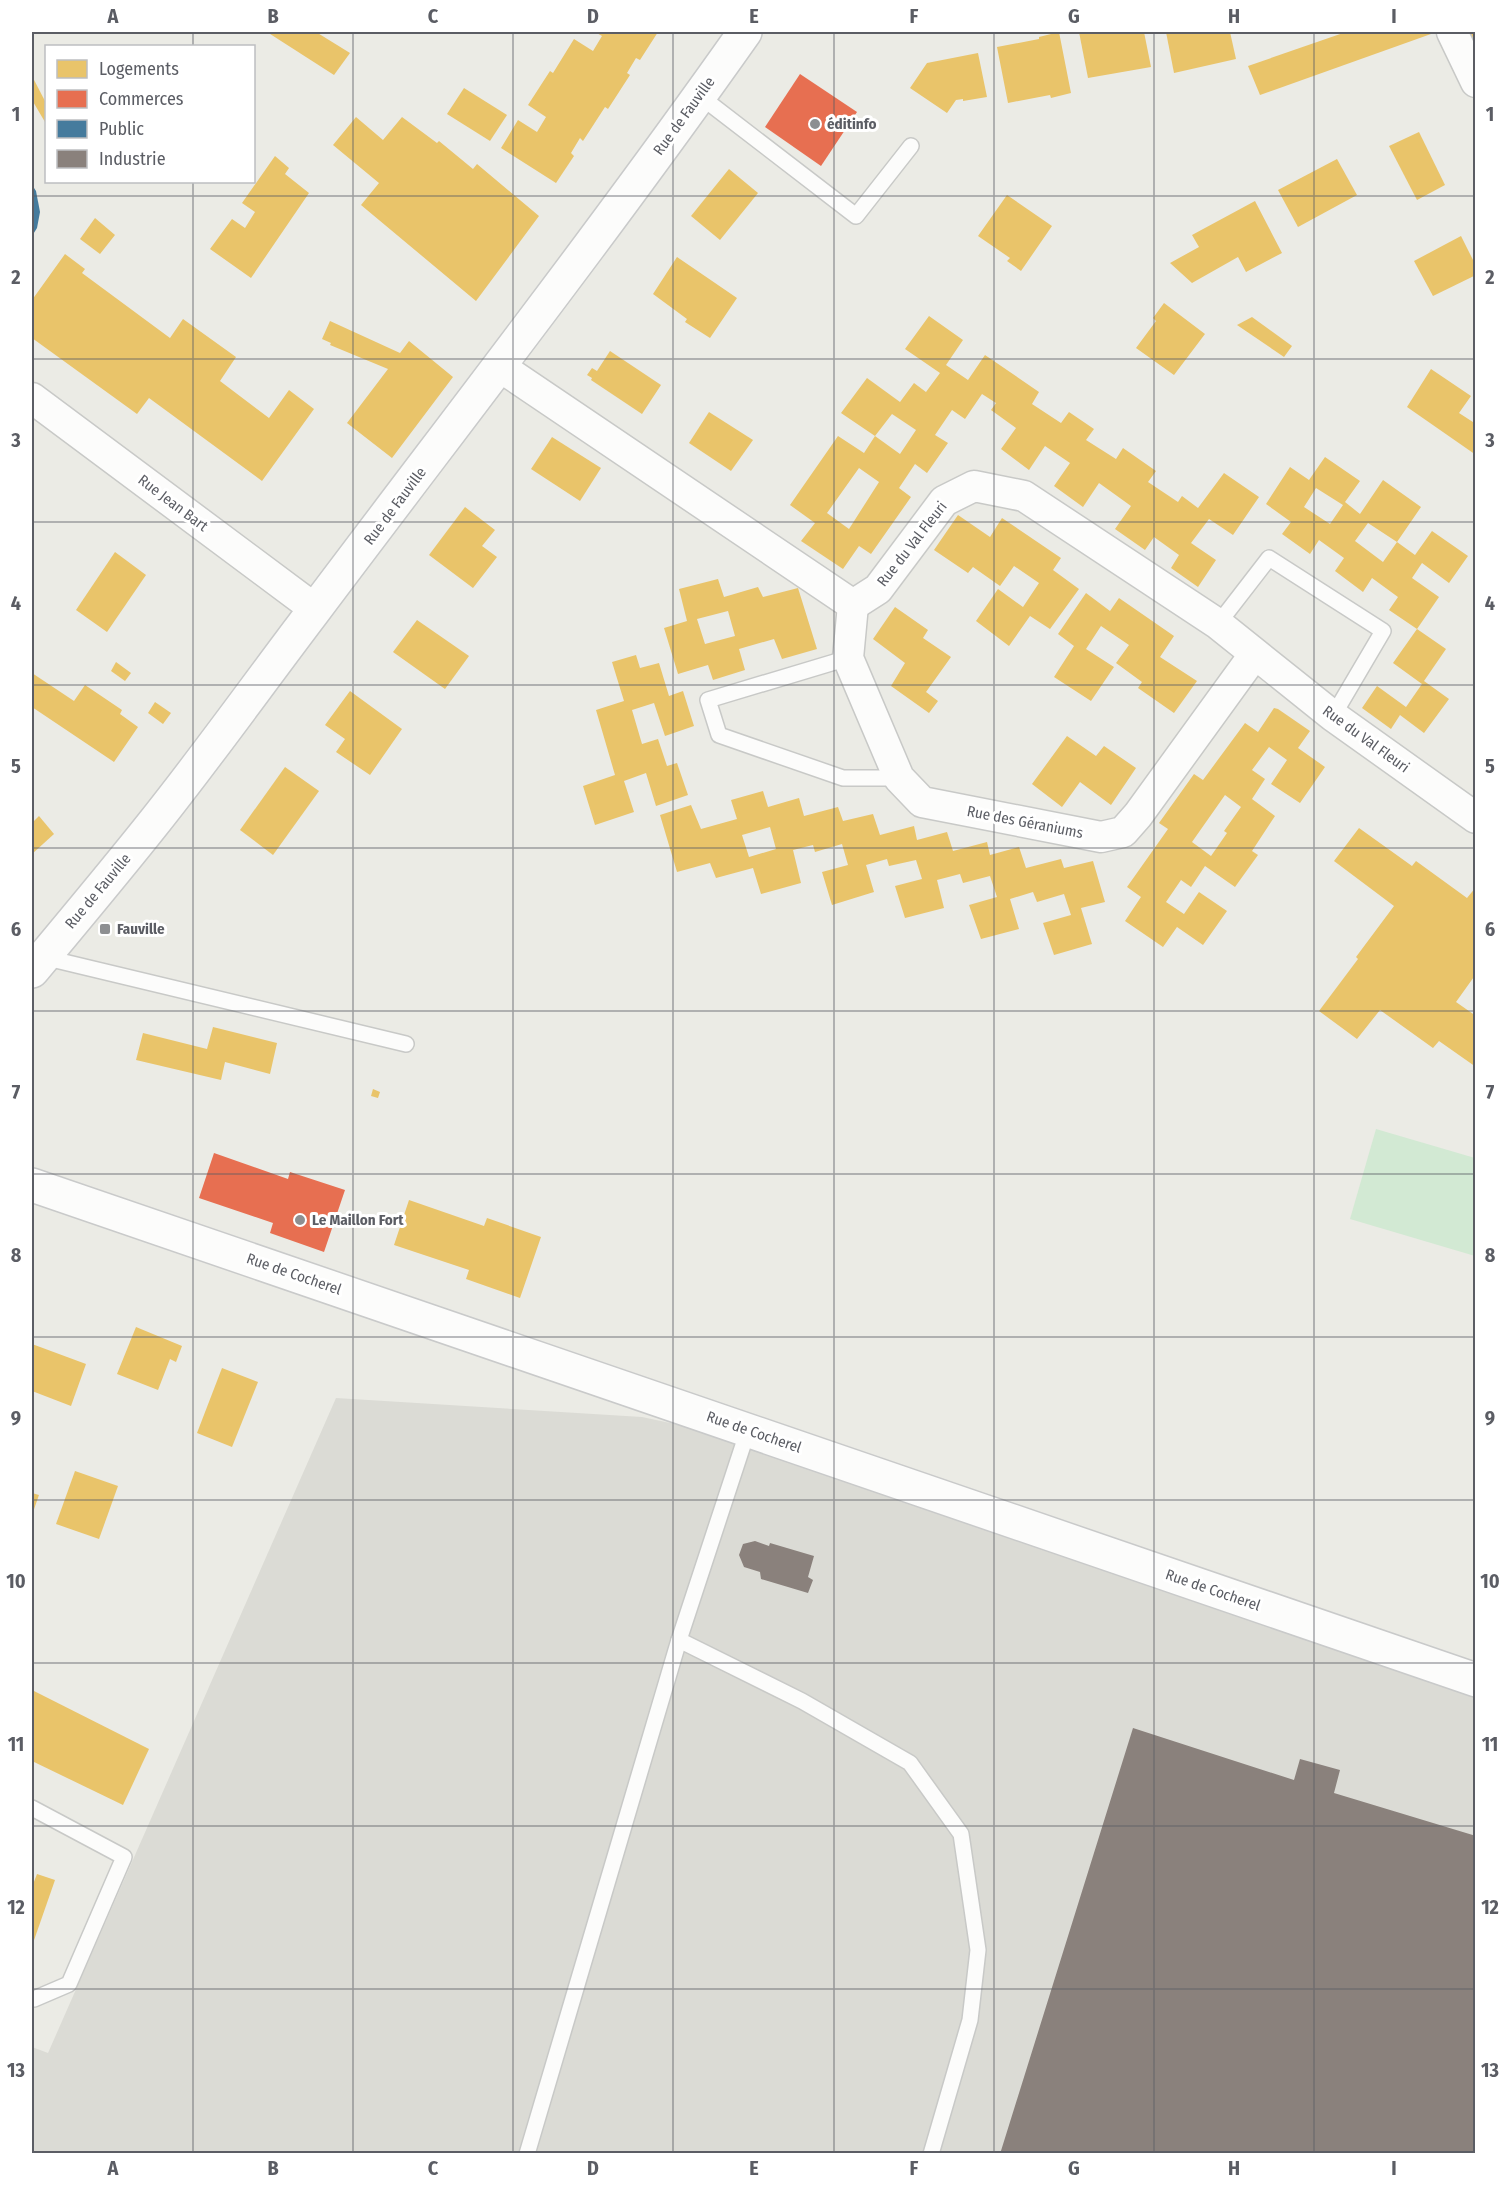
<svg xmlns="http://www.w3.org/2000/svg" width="1507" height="2185" font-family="'Fira Sans Condensed',sans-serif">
	<rect width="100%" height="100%" fill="#ebebe5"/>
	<polygon fill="#dbdbd5" points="336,1398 642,1417 820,1455 1475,1680 1475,2153 32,2153 32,2047 48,2053"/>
	<polygon fill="#d2e9d3" points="1376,1129 1475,1158 1475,1256 1350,1219"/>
	<g fill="#e9c46a" fill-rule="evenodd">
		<polygon points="267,32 316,32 350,53 334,75"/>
		<polygon points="595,32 658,32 640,60 636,58 627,73 630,75 608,109 605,107 583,141 580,138 571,153 574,156 556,183 501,148 518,120 537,132 546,117 528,105 550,71 553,73 574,39 593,51 602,36"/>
		<polygon points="1059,32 1071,93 1051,98 1050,95 1008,103 997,47 1039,39 1039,37"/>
		<polygon points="1079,32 1144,32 1151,67 1088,78"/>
		<polygon points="1166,32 1230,32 1236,59 1174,73"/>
		<polygon points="1346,32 1430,32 1431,34 1260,95 1248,66"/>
		<polygon points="1468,32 1476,32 1476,46"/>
		<polygon points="978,53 987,97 963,101 963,99 956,100 947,113 910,88 927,63"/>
		<polygon points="32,76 46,103 46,122 45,122 32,100"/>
		<polygon points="464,88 507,115 490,141 447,114"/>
		<polygon points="356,117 383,140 402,117 437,143 439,141 473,169 477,164 539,216 476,301 361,205 379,183 333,145"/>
		<polygon points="1419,132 1445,185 1417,200 1389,146"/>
		<polygon points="275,156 289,168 285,174 309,193 251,278 210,249 232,219 245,228 255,212 242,203"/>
		<polygon points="1337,159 1357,195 1298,227 1278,190"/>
		<polygon points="729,169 758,193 720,240 691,216"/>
		<polygon points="1007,195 1052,226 1021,271 1007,261 1010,258 978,236"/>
		<polygon points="1255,201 1282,253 1246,272 1238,257 1192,283 1170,263 1199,247 1192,235"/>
		<polygon points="95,218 115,235 100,254 80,239"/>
		<polygon points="1461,236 1476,266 1476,275 1433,296 1414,261"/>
		<polygon points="65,254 85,269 82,273 170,338 183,319 236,357 220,381 269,418 289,390 314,409 262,481 149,398 137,414 32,338 32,300"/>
		<polygon points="677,257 737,298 710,338 685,322 687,319 653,294"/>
		<polygon points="1164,303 1205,334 1174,375 1136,348 1156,321 1153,318"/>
		<path d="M929 316 963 340 946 365 968 380 985 355 1039 392 1032 404 1061 423 1069 412 1094 429 1086 440 1116 459 1123 448 1156 471 1148 482 1178 502 1182 496 1198 508 1224 473 1259 497 1233 535 1209 519 1191 543 1216 560 1198 587 1171 568 1179 555 1154 537 1145 550 1115 529 1131 506 1099 483 1083 507 1054 486 1070 463 1045 446 1029 470 1001 449 1016 428 991 410 996 403 982 394 965 419 952 410 935 435 948 443 927 473 915 464 899 488 911 497 871 554 859 546 843 569 801 541 815 523 790 505 838 436 864 453 875 436 900 454 916 430 892 414 875 436 841 413 867 378 900 402 914 383 926 392 940 373 905 349ZM859 468 879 482 849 529 827 513Z"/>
		<polygon points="1252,317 1292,346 1284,357 1237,325"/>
		<polygon points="330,321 400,353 409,341 453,377 392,458 347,423 388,369 330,345 331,343 322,339"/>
		<polygon points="610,351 661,385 642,414 591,380 592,378 587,375 592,368 597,371"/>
		<polygon points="1431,369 1471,396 1459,413 1476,424 1476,455 1407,407"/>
		<polygon points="709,412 753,440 731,471 689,443"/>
		<polygon points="552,437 601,468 580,501 531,469"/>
		<path d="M1325 457 1360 481 1345 502 1360 514 1383 480 1421 507 1397 542 1368 523 1355 541 1383 562 1397 542 1415 555 1432 531 1468 556 1449 583 1422 563 1412 578 1439 597 1417 629 1389 610 1398 597 1372 578 1363 592 1335 571 1344 558 1319 540 1310 554 1282 534 1291 522 1266 504 1290 467 1309 480ZM1316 488 1343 505 1330 524 1304 507Z"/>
		<polygon points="465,507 495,530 482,546 497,557 473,588 429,555"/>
		<polygon points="958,515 990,537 1002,518 1061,558 1053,570 1079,589 1050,629 1030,616 1009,646 976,621 998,589 1023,607 1039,583 1014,566 1000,586 973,567 968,573 934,550"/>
		<polygon points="115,552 146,575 107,632 76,610"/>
		<path d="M718 579 724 597 758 587 763 597 798 588 817 649 782 659 774 639 739 649 745 670 713 680 708 665 678 674 664 628 687 621 679 589ZM728 611 735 636 705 644 697 619Z"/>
		<polygon points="1086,593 1110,611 1119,598 1174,636 1160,657 1197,681 1174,713 1138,688 1142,682 1116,663 1129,645 1101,626 1086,649 1114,667 1091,701 1054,677 1074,646 1058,634"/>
		<polygon points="895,607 928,630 923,638 951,657 926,692 938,701 929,713 891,686 905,663 873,639"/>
		<polygon points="417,620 469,656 445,689 393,652"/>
		<polygon points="1417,629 1446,649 1424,681 1449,699 1424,733 1400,715 1391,729 1362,708 1377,686 1406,707 1422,684 1393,663"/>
		<polygon points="636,655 640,668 659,663 669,696 683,691 694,726 665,736 654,703 632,710 642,744 658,739 667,766 677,763 688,795 656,806 646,773 624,781 634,812 595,825 583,786 615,775 596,710 624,701 612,662"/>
		<polygon points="116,662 131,673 125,681 111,671"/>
		<polygon points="32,673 74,701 85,685 122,710 120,714 138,727 114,762 32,707"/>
		<polygon points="350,691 402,729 370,775 336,752 345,739 325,725"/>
		<polygon points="155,702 171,713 163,724 148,713"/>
		<path d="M1274 708 1278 709 1310 731 1298 748 1325 767 1300 803 1271 784 1287 760 1269 747 1252 770 1265 779 1252 799 1275 816 1252 851 1258 855 1235 887 1205 866 1191 887 1181 880 1166 902 1184 914 1199 892 1227 911 1203 945 1177 927 1163 947 1125 921 1141 897 1127 887 1168 829 1159 823 1194 774 1203 780 1245 723 1258 732ZM1225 795 1241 807 1224 831 1227 833 1211 856 1192 842Z"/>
		<polygon points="1067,736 1096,756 1104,746 1136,768 1111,805 1080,782 1062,807 1032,784"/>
		<polygon points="285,767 319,791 273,855 240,830"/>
		<path d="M763 791 768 807 799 798 804 816 838 807 843 821 873 814 880 835 914 826 917 840 947 832 953 851 987 842 990 855 1019 847 1026 868 1061 859 1064 868 1093 861 1105 902 1081 908 1092 944 1054 955 1043 923 1071 915 1064 894 1037 902 1033 892 1010 899 1019 929 981 939 969 905 997 897 990 876 963 883 960 874 937 880 944 908 905 918 895 886 922 879 916 860 889 866 887 859 866 865 874 892 832 905 822 872 848 865 842 844 815 852 813 845 793 850 801 883 761 894 753 868 716 878 710 863 677 872 660 815 691 805 701 829 737 819 731 800ZM770 827 776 849 749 857 742 835Z"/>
		<polygon points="39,816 54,834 32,854 32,823"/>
		<polygon points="1359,828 1412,866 1416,861 1467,898 1476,887 1476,974 1456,1002 1476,1016 1476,1067 1439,1041 1433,1048 1380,1010 1357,1039 1319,1011 1358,959 1356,957 1394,906 1334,861"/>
		<polygon points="213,1027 277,1043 270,1074 225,1062 221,1080 136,1060 143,1033 207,1049"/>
		<polygon points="373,1089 380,1092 378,1098 371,1096"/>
		<polygon points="409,1200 484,1226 487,1218 541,1237 520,1298 466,1279 469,1270 394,1245"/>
		<polygon points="136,1327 182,1346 176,1362 170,1359 158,1390 117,1374"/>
		<polygon points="32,1344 86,1364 71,1406 32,1391"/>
		<polygon points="222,1368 258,1382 232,1447 197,1433"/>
		<polygon points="75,1471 118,1486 99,1539 56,1524"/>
		<polygon points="32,1493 39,1495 32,1515"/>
		<polygon points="32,1690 149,1749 123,1805 32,1761"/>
		<polygon points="37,1874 55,1880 32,1946 32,1887"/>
	</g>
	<g fill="#e76f51">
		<polygon points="800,74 857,112 821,166 765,127"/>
		<polygon points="214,1153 288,1179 290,1172 345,1190 324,1252 270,1233 273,1223 199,1198"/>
	</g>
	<polygon fill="#457b9d" points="32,185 36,191 40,212 37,228 32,236"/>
	<g fill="#8a817c">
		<polygon points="755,1541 769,1546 770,1543 814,1556 808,1577 813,1580 808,1593 761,1579 760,1572 744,1567 739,1555 743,1544"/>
		<polygon points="1133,1728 1294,1780 1300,1759 1340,1770 1334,1793 1476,1836 1476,2154 1000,2154"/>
	</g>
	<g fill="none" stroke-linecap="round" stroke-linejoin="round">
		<g stroke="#c8c9c7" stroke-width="18">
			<g id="lane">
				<polyline points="700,96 856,216 911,146"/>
				<polyline points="1218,624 1269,558 1383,631 1333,716"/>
				<polyline points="848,658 708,700 719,735 843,778 899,778"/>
				<polyline points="43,957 406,1044"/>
				<polyline points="679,1640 802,1701 910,1763 961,1834 978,1950 970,2020 931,2154"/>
				<polyline points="32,1808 124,1857 69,1984 34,1999 32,1998"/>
				<polyline points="527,2154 679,1640 748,1430"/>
			</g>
		</g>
		<g stroke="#c8c9c7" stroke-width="33">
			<g id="street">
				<polyline points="1452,32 1476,82"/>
				<polyline points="499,366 853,605"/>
				<polyline points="32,398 315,609"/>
				<polyline points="853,605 878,589 944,501 974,486 1024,496 1218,624 1333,716 1476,818"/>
				<polyline points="853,605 848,658 899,778 922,802 1101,837 1123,832 1138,815 1254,655"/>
			</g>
		</g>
		<g stroke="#c9caca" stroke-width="36">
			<g id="secondary">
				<path d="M32 971C72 923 113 874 152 825 208 755 259 683 313 612 458 419 606 229 745 32"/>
				<polyline points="32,1185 1476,1680"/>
			</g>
		</g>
		<use href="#lane" stroke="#fcfcfb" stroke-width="15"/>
		<use href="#street" stroke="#fcfcfb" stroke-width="30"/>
		<use href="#secondary" stroke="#fcfcfb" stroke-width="33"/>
	</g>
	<path fill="none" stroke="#5b5d64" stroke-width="1.5" stroke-opacity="0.55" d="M193 32V46M353 32V2154M513 32V2154M673 32V2154M834 32V2154M994 32V2154M1154 32V2154M1314 32V2154M193 182V2154M32 196H1476M32 359H1476M32 522H1476M32 685H1476M32 848H1476M32 1011H1476M32 1174H1476M32 1337H1476M32 1500H1476M32 1663H1476M32 1826H1476M32 1989H1476"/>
	<g fill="#8d8f91" stroke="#fff" stroke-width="2">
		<circle cx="815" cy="124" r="6"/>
		<rect x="99" y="923" width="12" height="12" rx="3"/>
		<circle cx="300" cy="1220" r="6"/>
	</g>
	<g text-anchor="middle" stroke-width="6" stroke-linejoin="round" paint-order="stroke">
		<g font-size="15" fill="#5b5d64" stroke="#fff">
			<text transform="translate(684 116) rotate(-54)" y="5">Rue de Fauville</text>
			<text transform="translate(173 503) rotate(37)" y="5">Rue Jean Bart</text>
			<text transform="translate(395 506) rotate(-53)" y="5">Rue de Fauville</text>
			<text transform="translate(912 544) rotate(-52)" y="5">Rue du Val Fleuri</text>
			<text transform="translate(1366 739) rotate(36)" y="5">Rue du Val Fleuri</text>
			<text transform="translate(1025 822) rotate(11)" y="5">Rue des Géraniums</text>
			<text transform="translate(98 891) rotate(-50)" y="5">Rue de Fauville</text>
			<text transform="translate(294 1274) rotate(19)" y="5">Rue de Cocherel</text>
			<text transform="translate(754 1432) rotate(19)" y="5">Rue de Cocherel</text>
			<text transform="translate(1213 1590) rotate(19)" y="5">Rue de Cocherel</text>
		</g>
		<g font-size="15" font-weight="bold" fill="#5b5d64" stroke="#fff" text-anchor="start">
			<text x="827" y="129">éditinfo</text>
			<text x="117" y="934">Fauville</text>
			<text x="312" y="1225">Le Maillon Fort</text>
		</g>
	</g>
	<rect width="1507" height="2185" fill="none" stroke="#ffffff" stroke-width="66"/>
	<rect x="45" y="45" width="210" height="138" fill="#ffffff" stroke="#bdbec1" stroke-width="1.5"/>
	<rect x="57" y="60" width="30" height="18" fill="#e9c46a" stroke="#bdbec1" stroke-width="1.5"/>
	<text x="99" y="75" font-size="18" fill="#5b5d64">Logements</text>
	<rect x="57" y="90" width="30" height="18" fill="#e76f51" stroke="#bdbec1" stroke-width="1.5"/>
	<text x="99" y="105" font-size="18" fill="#5b5d64">Commerces</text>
	<rect x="57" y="120" width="30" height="18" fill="#457b9d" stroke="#bdbec1" stroke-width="1.5"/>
	<text x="99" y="135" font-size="18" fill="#5b5d64">Public</text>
	<rect x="57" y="150" width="30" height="18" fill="#8a817c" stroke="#bdbec1" stroke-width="1.5"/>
	<text x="99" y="165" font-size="18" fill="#5b5d64">Industrie</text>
	<rect x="33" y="33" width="1441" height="2119" fill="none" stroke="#5b5d64" stroke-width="2"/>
	<g font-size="20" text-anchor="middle" font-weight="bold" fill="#5b5d64">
		<text x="113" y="23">A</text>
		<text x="273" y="23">B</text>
		<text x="433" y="23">C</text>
		<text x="593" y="23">D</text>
		<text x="754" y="23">E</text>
		<text x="914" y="23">F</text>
		<text x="1074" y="23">G</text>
		<text x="1234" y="23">H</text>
		<text x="1394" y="23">I</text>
		<text x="16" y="121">1</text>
		<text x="1490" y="121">1</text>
		<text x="16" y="284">2</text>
		<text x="1490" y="284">2</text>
		<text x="16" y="447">3</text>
		<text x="1490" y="447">3</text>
		<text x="16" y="610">4</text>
		<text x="1490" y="610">4</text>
		<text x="16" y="773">5</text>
		<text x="1490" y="773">5</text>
		<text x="16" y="936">6</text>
		<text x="1490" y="936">6</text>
		<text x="16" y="1099">7</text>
		<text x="1490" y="1099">7</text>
		<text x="16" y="1262">8</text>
		<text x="1490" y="1262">8</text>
		<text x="16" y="1425">9</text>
		<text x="1490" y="1425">9</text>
		<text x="16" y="1588">10</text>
		<text x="1490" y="1588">10</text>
		<text x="16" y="1751">11</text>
		<text x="1490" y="1751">11</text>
		<text x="16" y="1914">12</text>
		<text x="1490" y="1914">12</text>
		<text x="16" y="2077">13</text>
		<text x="1490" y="2077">13</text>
		<text x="113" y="2175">A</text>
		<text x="273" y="2175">B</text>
		<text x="433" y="2175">C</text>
		<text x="593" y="2175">D</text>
		<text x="754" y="2175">E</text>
		<text x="914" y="2175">F</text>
		<text x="1074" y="2175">G</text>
		<text x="1234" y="2175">H</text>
		<text x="1394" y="2175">I</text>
	</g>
</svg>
